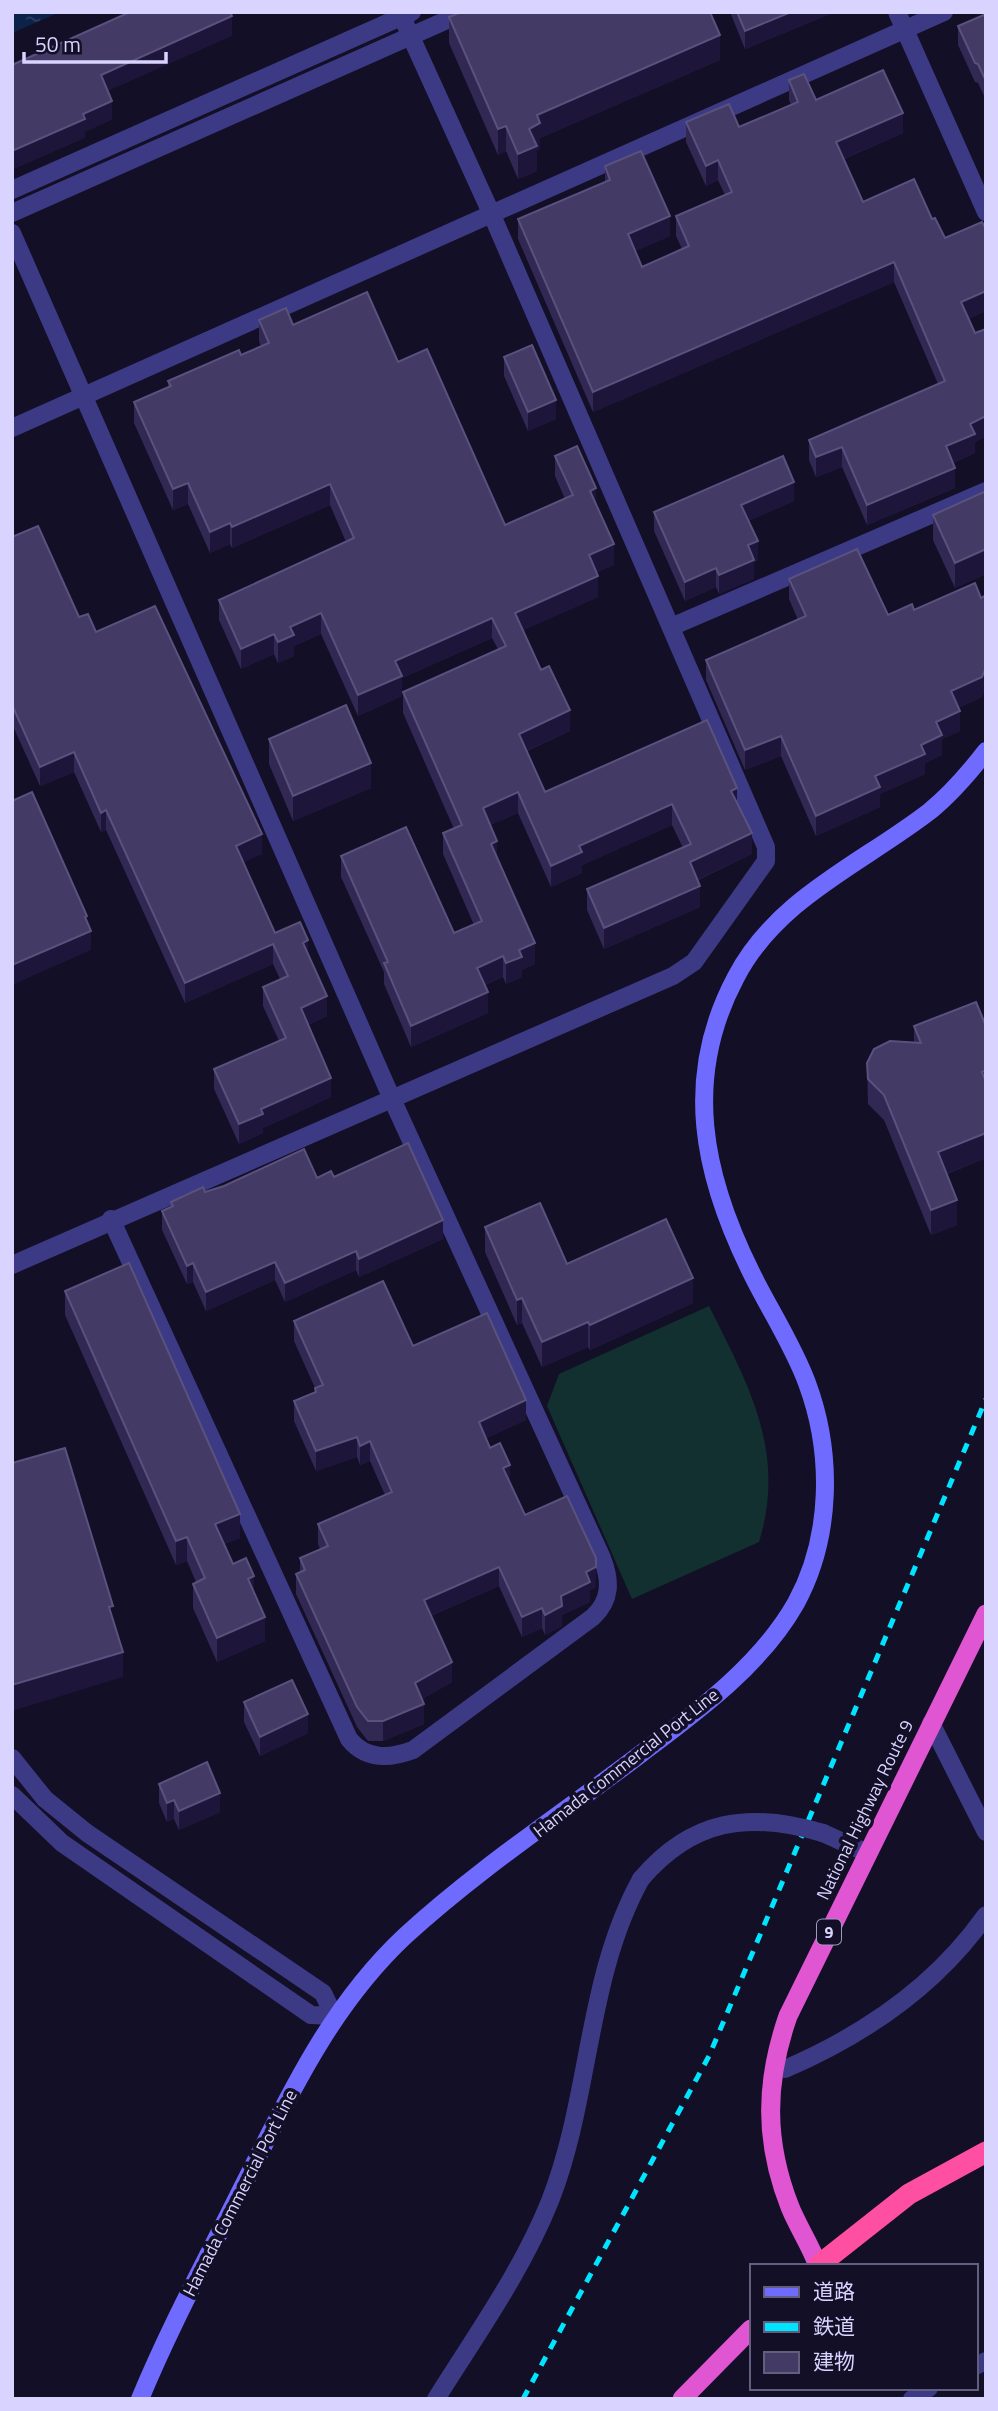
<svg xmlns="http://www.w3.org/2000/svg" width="998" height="2411" font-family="'Titillium Web','Noto Sans JP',sans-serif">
	<defs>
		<pattern id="water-ripples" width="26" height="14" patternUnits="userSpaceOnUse" patternTransform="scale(1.75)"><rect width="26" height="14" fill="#0c2248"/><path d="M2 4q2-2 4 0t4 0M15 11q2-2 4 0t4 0" fill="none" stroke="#2f4163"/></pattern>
	</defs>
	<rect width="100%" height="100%" fill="#130f26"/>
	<path fill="#12302f" d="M709 1306C748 1384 787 1452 759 1542L632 1599 547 1406 559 1374Z"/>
	<polygon fill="url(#water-ripples)" points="12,12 60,12 12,33"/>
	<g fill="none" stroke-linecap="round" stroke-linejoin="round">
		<g stroke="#3d3a85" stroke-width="18">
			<polyline points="897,12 986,212"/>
			<polyline points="671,627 986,491"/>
			<path d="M111 1219 349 1739C366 1760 389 1759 413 1750L593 1617C611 1600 611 1581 602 1558L392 1099"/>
			<polyline points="931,1723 986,1832"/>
			<path d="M785 2069C864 2035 936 1986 986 1915"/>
			<polyline points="975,2366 986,2361"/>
			<polyline points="912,2399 929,2388"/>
		</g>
		<g stroke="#3d3a85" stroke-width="18">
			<polyline points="12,190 412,12"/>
			<polyline points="12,213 465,12"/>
			<polyline points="12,233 392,1099"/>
			<polyline points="12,428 944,12"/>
			<polyline points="12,1265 673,976 694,962 766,861 766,847 492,215 402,17"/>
			<polyline points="12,1758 45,1799 87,1833 323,1993 334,2016 311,2015 62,1843 12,1795"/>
			<polyline points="823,1833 867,1853"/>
			<path d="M436 2399C476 2335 522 2271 550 2201 591 2097 586 1978 641 1879"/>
		</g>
		<path stroke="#6f6bff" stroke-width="18" d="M140 2399C169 2329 205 2262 239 2194 286 2102 328 2008 405 1936 478 1869 563 1813 642 1753 698 1711 761 1665 796 1603 832 1537 833 1453 807 1383 793 1345 769 1309 751 1272 703 1175 682 1078 736 977 777 898 863 863 930 811 952 793 969 773 986 751"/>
		<g stroke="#e055d1" stroke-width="19">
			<path d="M818 2266C811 2246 798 2227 790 2207 764 2141 765 2082 788 2016L986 1614"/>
			<polyline points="682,2399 751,2329"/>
		</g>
		<polyline stroke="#ff4fa3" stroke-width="21" points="819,2265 909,2194 986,2152"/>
		<polyline stroke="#00e5ff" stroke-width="5" stroke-dasharray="10 9" stroke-linecap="butt" points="523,2399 709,2056 986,1399"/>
		<path stroke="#3d3a85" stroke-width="18" d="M641 1879C692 1819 749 1811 823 1833"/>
	</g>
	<g fill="#312854">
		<polygon points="730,12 835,12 745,49"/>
		<polygon points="986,14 986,100 978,83 975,82 958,45 958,26"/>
		<polygon points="449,17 720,60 540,138 540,149 537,150 537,171 518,179 506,151 498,155 449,43"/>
		<polygon points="789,80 816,100 903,133 844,159 863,202 932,219 945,238 986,229 986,311 968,319 975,333 986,329 986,436 975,442 975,453 953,463 955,488 867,525 842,467 816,477 809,460 809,440 938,384 894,282 593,412 518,239 518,219 605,182 605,166 670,236 635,251 642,267 682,249 676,236 676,216 725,195 718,180 706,186 686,142 686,122 739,127 791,105 789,100"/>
		<polygon points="259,320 293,325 398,362 505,525 565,499 555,476 555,456 596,503 614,565 597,572 598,597 523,630 570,731 527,751 545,792 737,802 752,854 698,880 700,907 604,949 587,910 587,889 683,848 672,825 582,865 582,873 551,887 518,813 490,825 497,858 535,964 522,970 522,977 506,984 503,977 485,985 488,1013 411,1047 384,984 384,972 341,877 341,856 454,933 474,925 443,854 443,833 454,829 403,713 403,692 498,649 492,638 402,678 402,696 358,716 321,634 294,646 294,656 278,663 274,654 241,669 219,620 219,600 346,542 330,505 232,548 230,544 210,553 188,504 173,510 134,423 134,402 168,388 168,381 241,355 261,347 259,341"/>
		<polygon points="504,357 556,419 528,431 504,376"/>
		<polygon points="986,491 986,574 955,588 933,540 933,515"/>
		<polygon points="794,501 748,521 758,560 754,562 754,579 719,594 716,587 685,601 654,531 654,512"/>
		<polygon points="12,537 79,617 96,632 262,854 243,862 275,933 308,955 327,1016 308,1025 331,1097 263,1128 263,1133 239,1144 214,1089 214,1069 279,1041 263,1006 263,987 280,979 273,964 185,1003 106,830 101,832 74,772 40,786 12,724"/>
		<polygon points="789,579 888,615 981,598 986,595 986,687 982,697 958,708 960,731 942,739 942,755 925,763 925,774 880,794 880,807 816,836 781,756 745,770 706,680 706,660 798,620 789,599"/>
		<polygon points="269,739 371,788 293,821 269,764"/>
		<polygon points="914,1026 986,1158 947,1174 957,1225 931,1235 884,1120 868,1104 867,1063 914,1043"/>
		<polygon points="334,1177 443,1239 359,1277 356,1270 285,1302 275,1280 206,1311 193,1282 187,1284 162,1230 162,1211 171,1207 171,1202 205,1192 317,1178"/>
		<polygon points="485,1227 567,1264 693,1303 590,1350 588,1347 542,1367 522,1323 517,1325 485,1252"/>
		<polygon points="65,1291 240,1538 224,1544 233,1564 254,1592 265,1641 217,1662 193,1608 193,1584 196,1582 187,1561 176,1565 65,1315"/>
		<polygon points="294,1321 413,1346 526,1420 486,1438 510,1482 525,1515 596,1587 590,1590 590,1602 562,1615 562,1626 545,1635 542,1628 522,1637 499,1586 431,1616 452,1682 422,1699 424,1724 383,1741 368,1741 357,1727 296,1594 296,1574 300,1572 300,1558 320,1549 318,1544 318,1524 385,1495 370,1461 360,1465 357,1457 316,1471 294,1421 294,1401 315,1392 315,1388 294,1341"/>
		<polygon points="244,1702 308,1733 260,1756 244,1722"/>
		<polygon points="159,1784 220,1812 179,1830 174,1819 167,1822 159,1803"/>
	</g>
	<g fill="#1d163a">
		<polygon points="791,12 835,12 745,49 745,31"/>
		<polygon points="232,16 232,36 101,94 101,75"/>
		<polygon points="720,35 720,60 540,138 540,149 537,150 537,171 518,179 518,154 537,115"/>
		<polygon points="112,101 112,120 85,132 85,138 12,170 12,151 83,114"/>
		<polygon points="903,113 903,133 836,162 836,142"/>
		<polygon points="506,126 506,151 498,155 498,129"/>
		<polygon points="718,160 718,180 706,186 706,166"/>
		<polygon points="670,216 670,236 628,254 628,234"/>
		<polygon points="894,262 894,282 593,412 593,392"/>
		<polygon points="986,291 986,311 961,322 961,302"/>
		<polygon points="556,400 556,419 528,431 528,412"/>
		<polygon points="986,416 986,436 975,442 975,453 946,466 946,446 970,424"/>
		<polygon points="842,447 842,467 816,477 816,457"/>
		<polygon points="955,468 955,488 867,525 867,505"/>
		<polygon points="794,482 794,501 741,524 741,505"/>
		<polygon points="188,483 188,504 173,510 173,489"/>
		<polygon points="330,484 330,505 232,548 232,527"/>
		<polygon points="596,488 596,509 590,491"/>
		<polygon points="230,523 230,544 210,553 210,532"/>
		<polygon points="758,541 758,560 754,562 754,579 719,594 719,575 748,545"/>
		<polygon points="614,544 614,565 589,576 589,555"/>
		<polygon points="986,549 986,574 955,588 955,563"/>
		<polygon points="716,568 716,587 685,601 685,582"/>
		<polygon points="598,576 598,597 515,634 515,613"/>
		<polygon points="321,613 321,634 294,646 294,656 278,663 278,642 290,627"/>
		<polygon points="492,618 492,638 402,678 402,696 358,716 358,695 395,661"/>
		<polygon points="274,634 274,654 241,669 241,649"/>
		<polygon points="986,667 986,687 982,697 951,711 951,691"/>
		<polygon points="570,710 570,731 519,754 519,734"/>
		<polygon points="960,711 960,731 942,739 942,755 925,763 925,774 880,794 880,807 816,836 816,816 921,745 936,722"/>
		<polygon points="781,736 781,756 745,770 745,750"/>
		<polygon points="74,752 74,772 40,786 40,767"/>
		<polygon points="371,763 371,788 293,821 293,796"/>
		<polygon points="737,788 737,809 731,791"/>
		<polygon points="518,792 518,813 483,828 483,808"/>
		<polygon points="672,804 672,825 582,865 582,873 551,887 551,866 579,846"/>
		<polygon points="106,810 106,830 101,832 101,813"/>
		<polygon points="752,833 752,854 690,883 690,862"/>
		<polygon points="262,834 262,854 236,866 236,846"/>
		<polygon points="497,841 497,862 491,844"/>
		<polygon points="700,886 700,907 604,949 604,928"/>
		<polygon points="87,916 87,932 91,931 91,950 12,985 12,965"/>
		<polygon points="308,940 308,960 303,943"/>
		<polygon points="535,943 535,964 522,970 522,977 506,984 506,963 519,950"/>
		<polygon points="273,944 273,964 185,1003 185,983"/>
		<polygon points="503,956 503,977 477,988 477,968"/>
		<polygon points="488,992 488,1013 411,1047 411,1026"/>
		<polygon points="327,996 327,1016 301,1028 301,1008"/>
		<polygon points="986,1070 986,1095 982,1072"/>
		<polygon points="331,1078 331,1097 263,1128 263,1133 239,1144 239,1124 261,1109"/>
		<polygon points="986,1133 986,1158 938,1177 938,1152"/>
		<polygon points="957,1200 957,1225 931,1235 931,1210"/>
		<polygon points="443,1220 443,1239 359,1277 359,1259"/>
		<polygon points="356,1251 356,1270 285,1302 285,1283"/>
		<polygon points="275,1262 275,1280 206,1311 206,1292"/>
		<polygon points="193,1263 193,1282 187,1284 187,1266"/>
		<polygon points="693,1278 693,1303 590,1350 590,1325"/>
		<polygon points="522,1298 522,1323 517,1325 517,1300"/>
		<polygon points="588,1322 588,1347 542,1367 542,1342"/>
		<polygon points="526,1400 526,1420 479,1442 479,1422"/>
		<polygon points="357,1437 357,1457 316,1471 316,1451"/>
		<polygon points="370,1441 370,1461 360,1465 360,1446"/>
		<polygon points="510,1465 510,1485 503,1468"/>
		<polygon points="240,1514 240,1538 215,1548 215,1524"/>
		<polygon points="187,1537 187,1561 176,1565 176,1541"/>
		<polygon points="499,1567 499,1586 424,1619 424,1600"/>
		<polygon points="596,1567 596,1587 590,1590 590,1602 562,1615 562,1626 545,1635 545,1615 561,1596 586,1572"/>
		<polygon points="254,1576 254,1600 248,1579"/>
		<polygon points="542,1608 542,1628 522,1637 522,1617"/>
		<polygon points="265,1617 265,1641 217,1662 217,1638"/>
		<polygon points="123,1652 123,1677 12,1711 12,1685"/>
		<polygon points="452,1662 452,1682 415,1703 415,1683"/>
		<polygon points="424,1704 424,1724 383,1741 383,1721"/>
		<polygon points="308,1714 308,1733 260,1756 260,1737"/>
		<polygon points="220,1793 220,1812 179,1830 179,1811"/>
		<polygon points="174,1800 174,1819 167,1822 167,1803"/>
	</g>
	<g fill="#433a66" stroke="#5a527e" stroke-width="2">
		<polygon points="130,12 230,12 232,16 101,75 112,101 83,114 85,119 12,151 12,65"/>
		<polygon points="461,12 710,12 720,35 537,115 540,123 529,129 537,146 518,154 506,126 498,129 449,17"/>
		<polygon points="737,12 791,12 745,31"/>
		<polygon points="986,14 986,81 978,64 975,63 958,26"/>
		<polygon points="883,70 903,113 836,142 863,202 914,179 932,219 935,218 945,238 982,222 986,229 986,291 961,302 975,333 986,329 986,416 970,424 975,434 946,446 955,468 867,505 842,447 816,457 809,440 945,381 894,262 593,392 518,219 610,180 605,166 641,151 670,216 628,234 642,267 689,246 676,216 732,192 718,160 706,166 686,122 729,104 739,127 798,102 789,80 804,74 816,100"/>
		<polygon points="367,292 398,362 427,349 505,525 573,495 555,456 577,446 596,488 590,491 614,544 589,555 598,576 515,613 541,670 549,666 570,710 519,734 545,792 707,720 737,788 731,791 752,833 690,862 700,886 604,928 587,889 691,844 672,804 579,846 582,852 551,866 518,792 483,808 497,841 491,844 535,943 519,950 522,957 506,963 503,956 477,968 488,992 411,1026 384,963 388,962 341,856 406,827 454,933 482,921 443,833 462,825 403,692 506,646 492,618 395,661 402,676 358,695 321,613 290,627 294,635 278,642 274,634 241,649 219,600 354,538 330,484 232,527 230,523 210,532 188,483 173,489 134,402 171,386 168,381 239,350 241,355 269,343 259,320 286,308 293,325"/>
		<polygon points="532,345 556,400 528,412 504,357"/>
		<polygon points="783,456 794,482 741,505 758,541 748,545 754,560 719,575 716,568 685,582 654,512"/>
		<polygon points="986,491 986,549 955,563 933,515"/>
		<polygon points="38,526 79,617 88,614 96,632 155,606 262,834 236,846 275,933 300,922 308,940 303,943 327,996 301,1008 331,1078 261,1109 263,1114 239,1124 214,1069 286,1038 263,987 288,976 273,944 185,983 106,810 101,813 74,752 40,767 12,705 12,537"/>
		<polygon points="857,549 888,615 912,604 914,610 975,583 981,598 986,595 986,667 982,677 951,691 960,711 936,722 942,735 921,745 925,754 875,776 880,787 816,816 781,736 745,750 706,660 806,616 789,579"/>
		<polygon points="346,705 371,763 293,796 269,739"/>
		<polygon points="32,792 87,916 85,917 91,931 12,965 12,801"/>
		<polygon points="976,1002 986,1026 986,1070 982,1072 986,1082 986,1133 938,1152 957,1200 931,1210 884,1095 868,1079 867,1063 874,1049 890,1041 921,1043 914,1026"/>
		<polygon points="408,1143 443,1220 359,1259 356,1251 285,1283 275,1262 206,1292 193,1263 187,1266 162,1211 173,1206 171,1202 203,1187 205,1192 224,1186 304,1149 317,1178 331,1171 334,1177"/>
		<polygon points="540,1203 567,1264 666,1219 693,1278 590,1325 588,1322 542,1342 522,1298 517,1300 485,1227"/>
		<polygon points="129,1263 240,1514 215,1524 233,1564 246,1558 254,1576 248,1579 265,1617 217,1638 193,1584 205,1578 187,1537 176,1541 65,1291"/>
		<polygon points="383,1281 413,1346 487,1313 526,1400 479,1422 490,1448 500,1443 510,1465 503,1468 525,1515 567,1496 596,1558 596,1567 586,1572 590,1582 561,1596 562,1606 545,1615 542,1608 522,1617 499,1567 424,1600 452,1662 415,1683 424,1704 383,1721 368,1721 357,1707 296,1574 305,1570 300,1558 328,1546 318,1524 392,1492 370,1441 360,1446 357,1437 316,1451 294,1401 316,1392 315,1388 323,1385 294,1321"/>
		<polygon points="65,1448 113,1606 109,1607 123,1652 12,1685 12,1463"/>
		<polygon points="292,1680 308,1714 260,1737 244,1702"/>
		<polygon points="207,1762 220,1793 179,1811 174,1800 167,1803 159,1784"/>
	</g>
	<g text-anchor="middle" stroke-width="7" stroke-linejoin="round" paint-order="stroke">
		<rect fill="#130f26" stroke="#9e99be" stroke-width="2" x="817" y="1919.5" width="24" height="25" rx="5"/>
		<g font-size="16" font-weight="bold" fill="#d9d4ff">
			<text x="829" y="1938">9</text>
		</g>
		<g font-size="18" fill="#d9d4ff" stroke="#130f26">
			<text transform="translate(626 1763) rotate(-38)" y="6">Hamada Commercial Port Line</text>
			<text transform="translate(865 1810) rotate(-64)" y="6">National Highway Route 9</text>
			<text transform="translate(240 2193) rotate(-63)" y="6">Hamada Commercial Port Line</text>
		</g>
	</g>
	<rect width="998" height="2411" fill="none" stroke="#d9d4ff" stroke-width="28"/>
	<rect x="750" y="2264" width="228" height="126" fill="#130f26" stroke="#625e7d" stroke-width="2"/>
	<rect x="764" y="2287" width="35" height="10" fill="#6f6bff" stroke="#625e7d" stroke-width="2"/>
	<text x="813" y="2299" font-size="21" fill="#d9d4ff">道路</text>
	<rect x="764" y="2322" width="35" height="10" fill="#00e5ff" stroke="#625e7d" stroke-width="2"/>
	<text x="813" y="2334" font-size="21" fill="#d9d4ff">鉄道</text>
	<rect x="764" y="2352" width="35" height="21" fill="#433a66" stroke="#625e7d" stroke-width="2"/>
	<text x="813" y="2369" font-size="21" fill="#d9d4ff">建物</text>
	<path d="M24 52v10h142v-10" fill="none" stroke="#d9d4ff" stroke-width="3.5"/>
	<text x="35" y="52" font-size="21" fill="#d9d4ff" stroke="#130f26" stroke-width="5" paint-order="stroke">50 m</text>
</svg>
